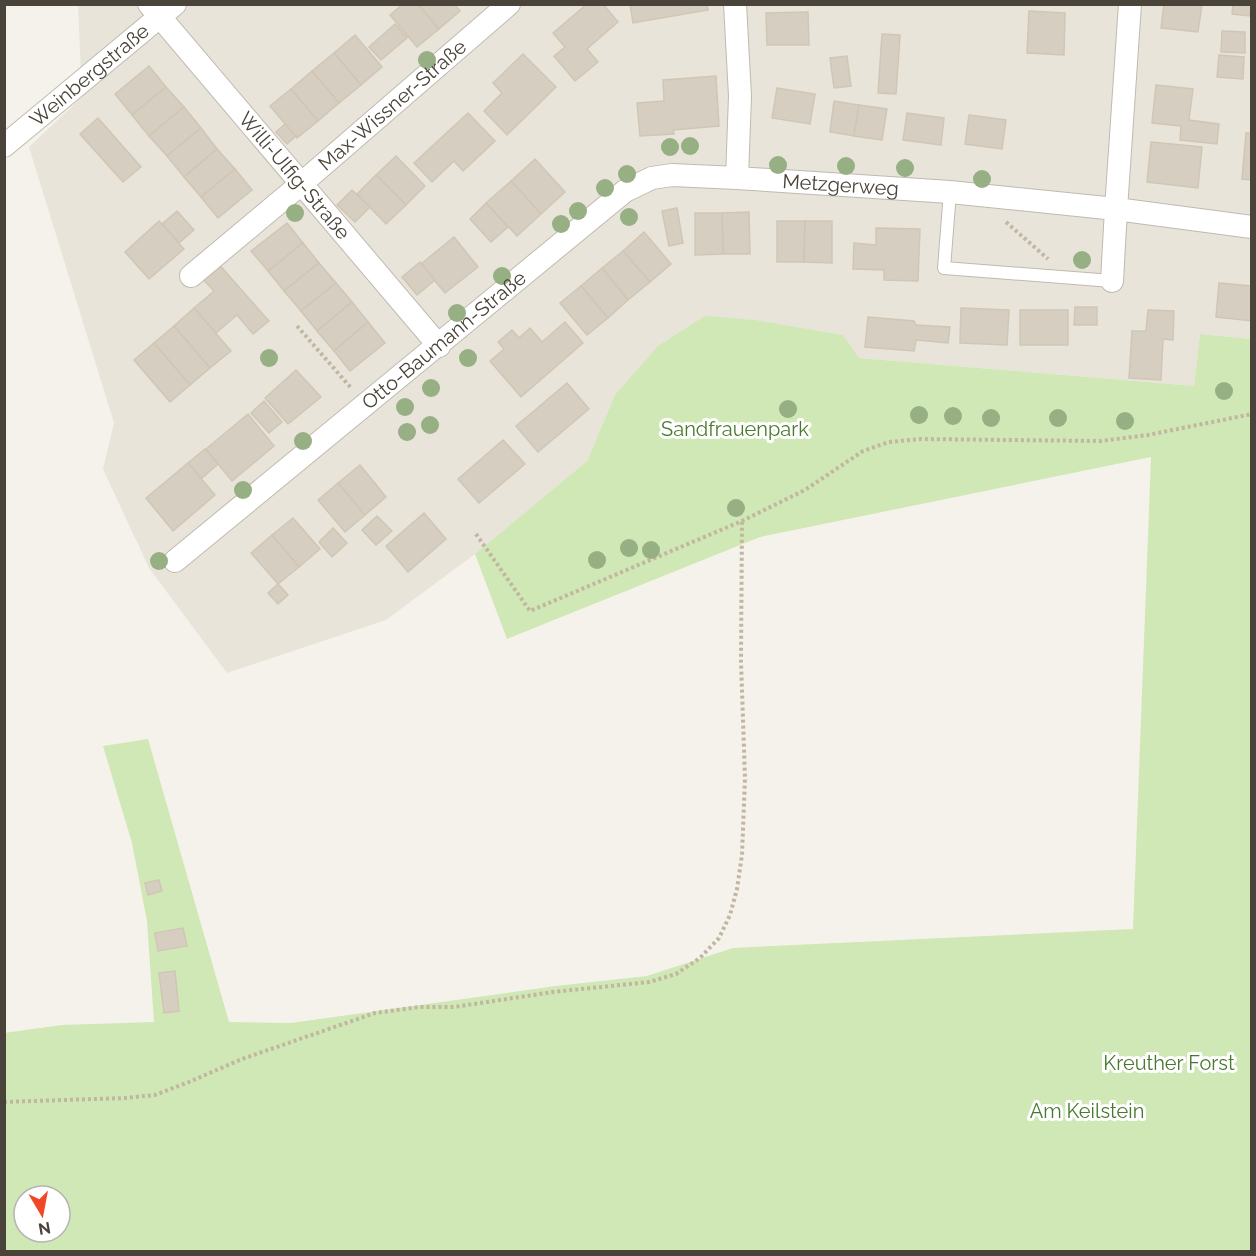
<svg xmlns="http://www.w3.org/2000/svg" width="1256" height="1256" font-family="Raleway,sans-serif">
	<rect width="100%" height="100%" fill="#f5f2eb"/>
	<polygon fill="#e8e4d9" points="78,5 1251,5 1251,339 1200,334 1194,386 859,358 842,335 756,320 706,317 615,395 587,461 475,554 386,620 227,673 149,568 103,469 114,423 29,147 82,97"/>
	<path fill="#d0e7b6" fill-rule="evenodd" d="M705 316 756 320 843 335 859 358 1194 386 1200 334 1251 339V1251H5L4 1033 62 1025 154 1022 147 921 132 843 103 746 148 739 229 1022 291 1023 556 986 647 976 733 948 1133 929 1151 457 760 537 507 639 475 554 587 461 615 395 658 346ZM24 1196H60V1232H24Z"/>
	<g fill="#d6cec1" stroke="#d1c6b4" stroke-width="1.5">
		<polygon points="403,4 418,4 439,29 417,47 390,15"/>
		<polygon points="418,4 454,4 460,11 439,29"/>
		<polygon points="587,4 603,4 618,22 587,49 598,62 575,81 554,56 565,47 553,33"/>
		<polygon points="630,4 707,4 708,10 633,23"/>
		<polygon points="1164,4 1202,4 1198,32 1161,28"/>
		<polygon points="1233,4 1251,4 1250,16 1232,14"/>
		<polygon points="1029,11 1065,13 1064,55 1027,53"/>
		<polygon points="808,12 809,45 767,45 766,13"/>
		<polygon points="395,24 407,38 381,60 369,47"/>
		<polygon points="1222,31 1245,32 1245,53 1221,52"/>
		<polygon points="882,34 900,35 896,94 878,93"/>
		<polygon points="355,35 382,67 361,85 334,53"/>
		<polygon points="334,53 361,85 339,103 312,71"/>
		<polygon points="523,54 556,87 507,135 484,111 502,93 493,83"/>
		<polygon points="1219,55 1244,57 1243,79 1217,77"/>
		<polygon points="847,56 851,86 834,88 830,58"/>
		<polygon points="149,66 166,87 132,115 115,94"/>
		<polygon points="312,71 339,103 318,121 291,89"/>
		<polygon points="716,76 719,126 673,130 674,134 640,136 637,103 664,101 663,80"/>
		<polygon points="1156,85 1193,89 1189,120 1219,124 1217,144 1180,140 1181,126 1152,123"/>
		<polygon points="166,87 184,107 149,136 132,115"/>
		<polygon points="777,88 815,94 810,124 772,118"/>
		<polygon points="291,89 318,121 297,138 270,106"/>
		<polygon points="834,101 859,105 854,136 830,132"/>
		<polygon points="859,105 887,109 882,140 854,136"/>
		<polygon points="184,107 201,128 167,156 149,136"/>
		<polygon points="468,113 495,141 463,171 454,161 432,182 414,163"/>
		<polygon points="907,113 944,118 941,145 903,140"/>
		<polygon points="969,115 1006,120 1002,149 965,144"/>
		<polygon points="98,118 141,167 123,182 80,134"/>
		<polygon points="285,124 296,136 287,144 276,132"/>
		<polygon points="201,128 217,149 184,177 167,156"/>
		<polygon points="1246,133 1252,133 1252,180 1242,179"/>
		<polygon points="1151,142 1202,147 1198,188 1147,182"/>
		<polygon points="217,149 235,169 201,197 184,177"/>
		<polygon points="396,156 425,186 406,205 376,175"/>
		<polygon points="535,159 565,192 541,214 511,181"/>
		<polygon points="235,169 252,190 218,218 201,197"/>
		<polygon points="376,175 406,205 386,224 357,194"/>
		<polygon points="511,181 541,214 517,236 486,203"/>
		<polygon points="352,190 370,207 355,222 337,205"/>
		<polygon points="486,203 508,227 491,242 470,219"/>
		<polygon points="677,208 683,243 669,246 662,211"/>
		<polygon points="177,211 194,230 179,243 162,224"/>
		<polygon points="749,212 750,254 723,254 722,213"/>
		<polygon points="695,213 722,213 723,254 695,255"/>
		<polygon points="159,221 184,249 149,279 125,252"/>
		<polygon points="777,221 805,221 804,262 777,262"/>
		<polygon points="805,221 832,221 832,263 804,262"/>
		<polygon points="287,223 303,243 268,271 251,251"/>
		<polygon points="876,228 920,229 918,281 884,280 884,270 853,269 854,243 876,245"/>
		<polygon points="644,232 671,264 650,282 623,251"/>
		<polygon points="454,237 478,267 445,293 421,264"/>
		<polygon points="303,243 319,263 284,291 268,271"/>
		<polygon points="623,251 650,282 628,300 602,268"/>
		<polygon points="216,261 269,321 253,334 237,315 216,333 194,308 214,291 200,276"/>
		<polygon points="420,262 435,280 417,295 402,277"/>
		<polygon points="319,263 336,283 301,311 284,291"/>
		<polygon points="602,268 628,300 608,318 581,286"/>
		<polygon points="336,283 352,302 317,331 301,311"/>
		<polygon points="1219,283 1252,286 1252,321 1216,317"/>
		<polygon points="581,286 608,318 587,335 560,303"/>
		<polygon points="352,302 368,322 334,351 317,331"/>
		<polygon points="1075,307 1097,307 1097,325 1074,325"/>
		<polygon points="194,308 231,351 210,368 174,326"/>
		<polygon points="961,308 1009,310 1007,345 960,343"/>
		<rect x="1020" y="310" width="48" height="35"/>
		<polygon points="1148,310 1174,311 1173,340 1163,339 1161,380 1129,378 1132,331 1146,331"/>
		<polygon points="868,317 914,321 916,325 950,327 948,343 916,340 914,351 865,347"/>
		<polygon points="368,322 385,343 350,371 334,351"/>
		<polygon points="565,322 583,343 521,397 490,361 504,349 498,342 512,330 519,338 530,328 542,342"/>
		<polygon points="174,326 210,368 190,385 154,343"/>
		<polygon points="154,343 190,385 170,402 134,360"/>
		<polygon points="296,370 321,397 288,424 265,398"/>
		<polygon points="567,383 589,409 538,452 516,426"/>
		<polygon points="264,401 282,422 269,433 251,413"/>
		<polygon points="248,414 274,446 232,481 206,449"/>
		<polygon points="503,440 525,464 479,503 458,479"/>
		<polygon points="205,449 218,464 201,479 188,463"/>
		<polygon points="188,463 215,495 173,531 146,498"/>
		<polygon points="360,465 386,497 365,515 338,483"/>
		<polygon points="338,483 365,515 345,532 318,500"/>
		<polygon points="424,513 446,539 408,572 386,546"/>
		<polygon points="377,516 392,531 376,545 362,530"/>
		<polygon points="293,518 320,549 299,567 272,535"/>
		<polygon points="333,528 347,543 332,557 319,542"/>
		<polygon points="272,535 299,567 278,584 251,553"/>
		<polygon points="278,584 288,595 278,604 268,593"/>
		<polygon points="159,880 162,891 148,895 145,883"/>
		<polygon points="183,928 187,946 158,951 155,933"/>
		<polygon points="175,971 179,1011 164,1013 159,973"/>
	</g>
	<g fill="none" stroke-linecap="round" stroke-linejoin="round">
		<g stroke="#c0baae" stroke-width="14">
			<polyline id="lane" points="950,192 944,268 1112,281"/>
		</g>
		<g stroke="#c0baae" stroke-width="24">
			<g id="street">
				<path id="s1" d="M149 4 439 346"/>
				<path id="s2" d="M735 4 740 96 737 178 950 192 1116 209 1130 4"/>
				<path id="s3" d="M4 146 175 4"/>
				<path id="s4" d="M191 276 301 184 509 4"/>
				<polyline points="1112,281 1116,209 1252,227"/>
				<path id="s5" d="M175 561 625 191 652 178 672 175 737 178"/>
			</g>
		</g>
		<g stroke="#c1b69f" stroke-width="4" stroke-dasharray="3 3" stroke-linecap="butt">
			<polyline points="1006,222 1048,259"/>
			<polyline points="297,326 352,389"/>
			<polyline points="476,534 530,611 742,521 805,490 863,451 889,442 921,439 1101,441 1148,435 1252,414"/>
			<polyline points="4,1102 125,1098 155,1095 189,1082 242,1059 375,1013 419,1007 454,1007 553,992 649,982 676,974 700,958 719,938 730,915 737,889 742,855 745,778 741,661 742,521"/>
		</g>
		<use href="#lane" stroke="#fff" stroke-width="12"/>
		<use href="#street" stroke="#fff" stroke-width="22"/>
	</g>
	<g fill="#96af83">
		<circle cx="427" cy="60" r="9"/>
		<circle cx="690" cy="146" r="9"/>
		<circle cx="670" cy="147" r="9"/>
		<circle cx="778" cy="165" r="9"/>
		<circle cx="846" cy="166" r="9"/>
		<circle cx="905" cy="168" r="9"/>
		<circle cx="627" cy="174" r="9"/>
		<circle cx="982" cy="179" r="9"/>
		<circle cx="605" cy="188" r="9"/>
		<circle cx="578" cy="211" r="9"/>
		<circle cx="295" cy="213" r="9"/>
		<circle cx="629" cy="217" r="9"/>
		<circle cx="561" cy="224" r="9"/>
		<circle cx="1082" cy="260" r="9"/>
		<circle cx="502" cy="276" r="9"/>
		<circle cx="457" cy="313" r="9"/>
		<circle cx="269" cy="358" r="9"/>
		<circle cx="468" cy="358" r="9"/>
		<circle cx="431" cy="388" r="9"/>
		<circle cx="1224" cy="391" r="9"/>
		<circle cx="405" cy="407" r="9"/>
		<circle cx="788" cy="409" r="9"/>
		<circle cx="919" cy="415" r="9"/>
		<circle cx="953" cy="416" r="9"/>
		<circle cx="991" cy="418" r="9"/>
		<circle cx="1058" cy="418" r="9"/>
		<circle cx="1125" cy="421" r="9"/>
		<circle cx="430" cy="425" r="9"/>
		<circle cx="407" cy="432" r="9"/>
		<circle cx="303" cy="441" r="9"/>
		<circle cx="243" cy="490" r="9"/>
		<circle cx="736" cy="508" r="9"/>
		<circle cx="629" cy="548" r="9"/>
		<circle cx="651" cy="550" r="9"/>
		<circle cx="597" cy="560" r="9"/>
		<circle cx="159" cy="561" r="9"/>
	</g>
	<g text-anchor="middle" stroke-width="6" stroke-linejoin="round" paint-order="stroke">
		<g font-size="20" fill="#494339" stroke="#fff">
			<text dy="7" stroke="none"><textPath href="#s3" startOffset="111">Weinbergstraße</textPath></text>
			<text dy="7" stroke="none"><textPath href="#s4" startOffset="264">Max-Wissner-Straße</textPath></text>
			<text dy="7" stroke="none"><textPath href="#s1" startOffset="225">Willi-Ulfig-Straße</textPath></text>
			<text dy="7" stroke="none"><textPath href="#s2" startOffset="278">Metzgerweg</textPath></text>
			<text dy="7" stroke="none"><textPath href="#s5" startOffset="348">Otto-Baumann-Straße</textPath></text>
		</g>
		<g font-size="20" fill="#49792e" stroke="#fff">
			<text x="735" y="436">Sandfrauenpark</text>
			<text x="1169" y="1070">Kreuther Forst</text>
			<text x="1087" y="1118">Am Keilstein</text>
		</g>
	</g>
	<rect width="1256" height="1256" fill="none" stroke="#494339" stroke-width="12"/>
	<g transform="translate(42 1214) rotate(170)"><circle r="28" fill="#ffffff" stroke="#b6b4b0" stroke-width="1.5"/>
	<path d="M0-4.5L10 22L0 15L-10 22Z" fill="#f14726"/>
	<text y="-9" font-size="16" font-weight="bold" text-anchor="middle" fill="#494339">N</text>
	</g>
</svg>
